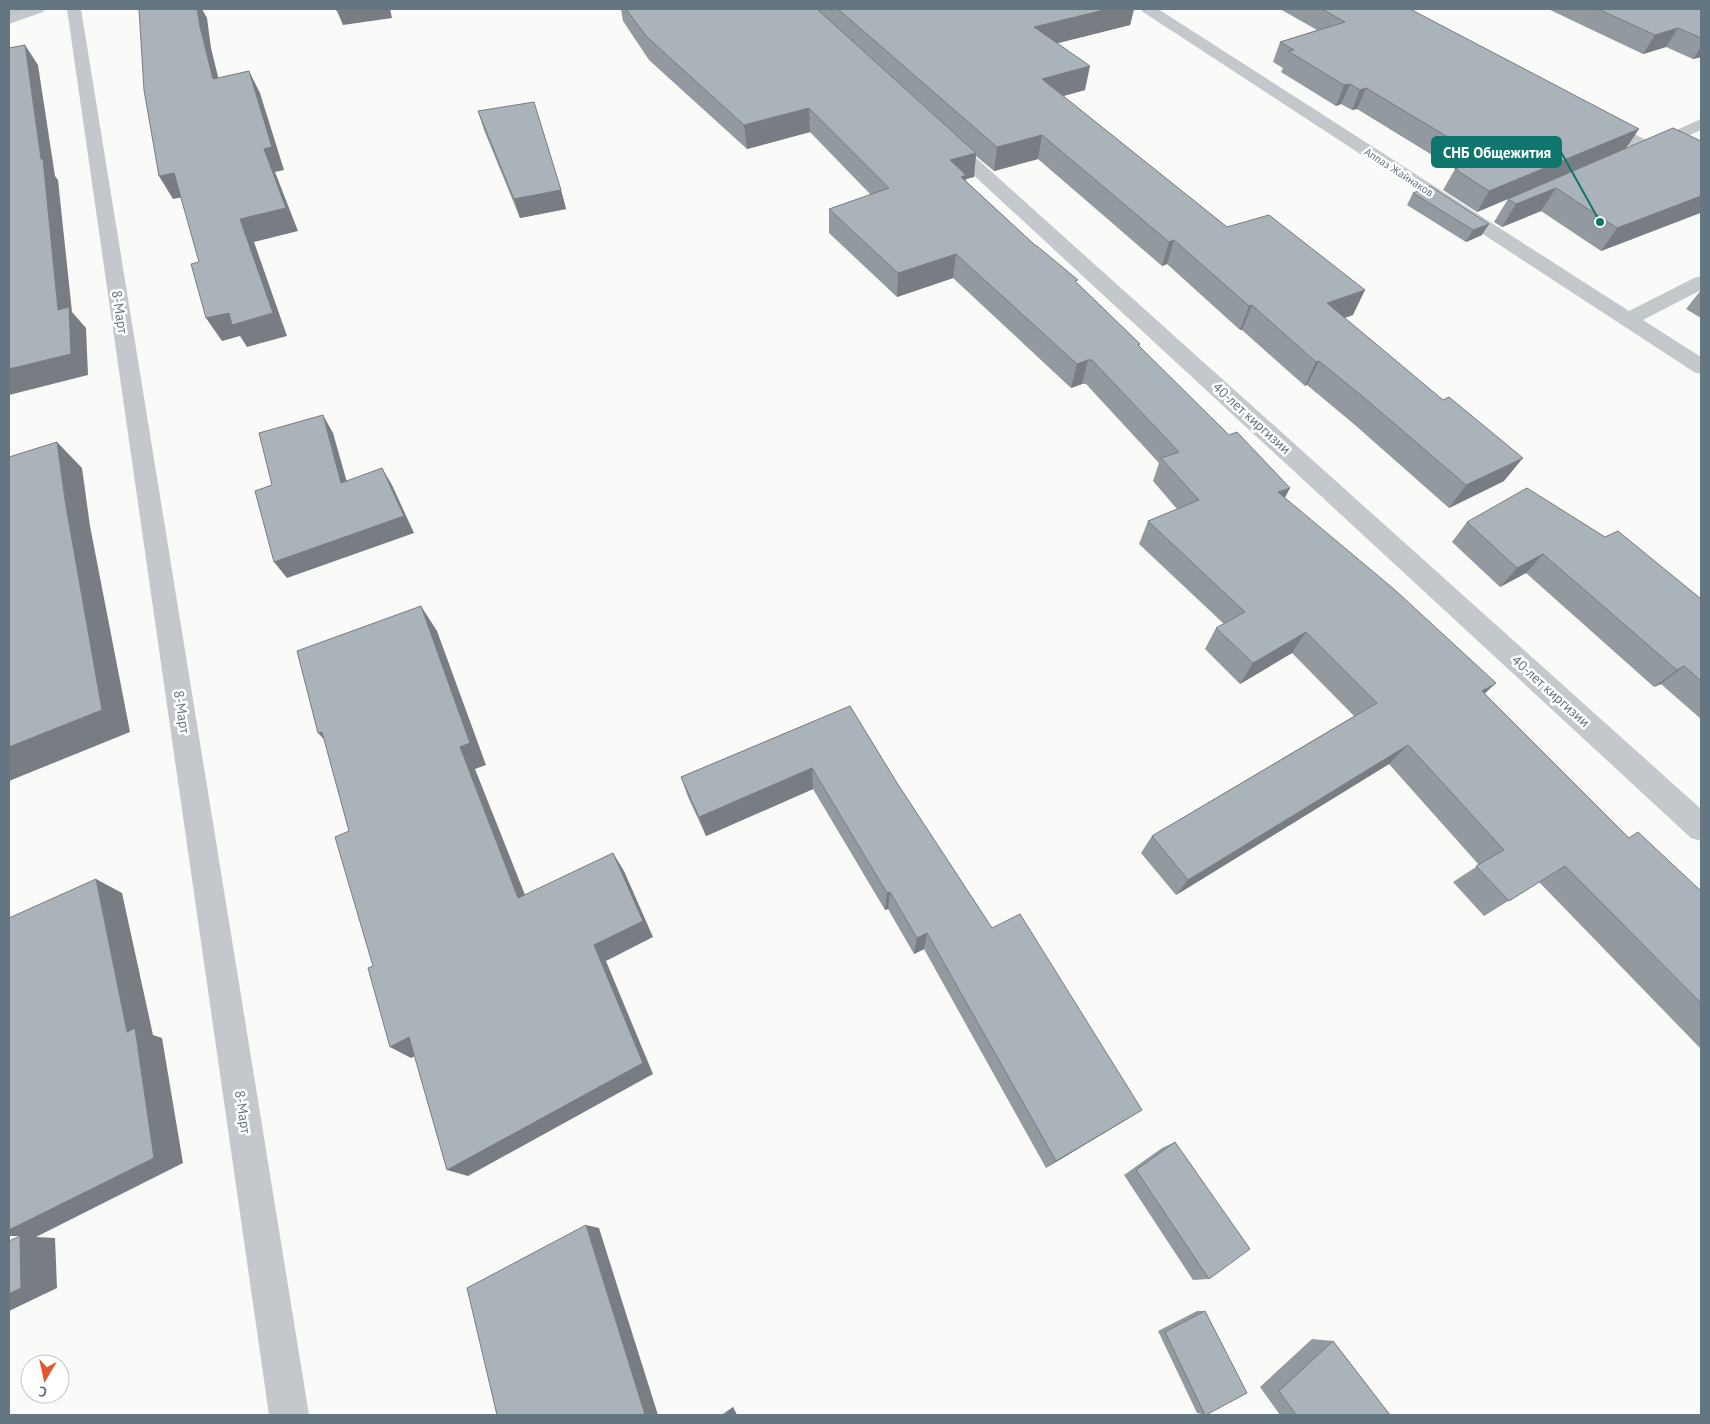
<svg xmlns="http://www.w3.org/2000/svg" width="1710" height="1424" font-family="'PT Sans',sans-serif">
	<rect width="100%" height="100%" fill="#fafaf8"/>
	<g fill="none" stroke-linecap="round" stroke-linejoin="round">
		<polygon fill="#bbc7cb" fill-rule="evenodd" points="9,9 25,9 21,15 9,18"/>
		<g fill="#c3c8cc" fill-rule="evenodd">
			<polygon points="25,9 45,9 43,12 9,24 9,15"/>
			<polygon points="67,9 81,9 309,1415 269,1415"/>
			<polygon points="1141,9 1158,9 1629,311 1694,278 1701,276 1701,290 1643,320 1701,357 1701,374 1694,372 1143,12"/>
			<polygon points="1599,116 1650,142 1701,119 1701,130 1648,154 1642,153 1593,125 1591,121 1593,117"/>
			<polygon points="948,137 954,138 1701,809 1701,841 1691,838 942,146 939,142 942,138"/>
		</g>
	</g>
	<g fill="#929a9f">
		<polygon points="621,9 1134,9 1130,25 1057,43 1085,90 1063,96 1227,227 1353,315 1344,318 1504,481 1449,508 1355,425 1307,385 1305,386 1242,330 1240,330 1167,264 1162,266 1038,159 994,171 976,156 974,177 966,179 966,181 1036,246 1077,283 1140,344 1139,346 1285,498 1485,694 1628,837 1701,891 1701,1049 1539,882 1484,916 1453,882 1479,865 1389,764 1176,895 1141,853 1152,836 1354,716 1292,653 1240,684 1205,649 1216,628 1224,624 1139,544 1148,521 1177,509 1153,481 1159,463 1086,384 1082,384 1071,388 953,278 897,297 829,233 829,209 871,195 810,132 747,149 649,60 623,21"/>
		<polygon points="1280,9 1410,9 1626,149 1701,141 1701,213 1700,213 1601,251 1541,211 1502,227 1494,222 1508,199 1522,193 1477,212 1443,190 1455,169 1357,109 1352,110 1341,104 1336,106 1281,72 1283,68 1273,62 1280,42 1317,30"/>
		<polygon points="1548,9 1701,9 1701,57 1693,59 1666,47 1643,54"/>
		<polygon points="478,111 561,190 566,209 520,218 484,130"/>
		<polygon points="1413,193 1482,235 1466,242 1407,205"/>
		<polygon points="1701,290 1701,318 1686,309"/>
		<polygon points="1467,522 1701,599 1701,719 1661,684 1654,687 1526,573 1500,587 1452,542"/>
		<polygon points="850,706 897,783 992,928 1129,1118 1046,1168 924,949 914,954 888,909 885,910 813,789 706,836 688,797 681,777"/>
		<polygon points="1175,1142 1209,1279 1193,1280 1124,1175 1162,1148"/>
		<polygon points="1197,1311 1205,1311 1206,1415 1197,1413 1158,1331"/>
		<polygon points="1312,1339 1333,1341 1390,1415 1280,1415 1260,1387"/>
		<polygon points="733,1407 737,1415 721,1415"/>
	</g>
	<g fill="#777d82">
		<polygon points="197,9 202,9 207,18 211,48 224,101 213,79 200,27"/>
		<polygon points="350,9 390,9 392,18 343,25 337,11"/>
		<polygon points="1108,9 1134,9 1130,25 1031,50 1034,27"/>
		<polygon points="1678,28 1666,47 1643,54 1655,35"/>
		<polygon points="25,45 38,65 55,176 58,180 72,312 86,328 88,375 9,395 9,369 58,310 41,159"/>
		<polygon points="1701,47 1701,57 1693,59"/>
		<polygon points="1090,66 1085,90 1038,103 1042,79"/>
		<polygon points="249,71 260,93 284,170 275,172 298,231 254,242 287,336 247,347 240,336 222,341 206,318 264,149"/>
		<polygon points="1350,84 1341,104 1336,106 1344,85"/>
		<polygon points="1366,88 1357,109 1352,110 1360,90"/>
		<polygon points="809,108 810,132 747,149 744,125"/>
		<polygon points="1639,129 1625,150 1477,212 1489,191"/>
		<polygon points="1042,135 1038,159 994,171 997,147"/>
		<polygon points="976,153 974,177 966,179 964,199 950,160"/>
		<polygon points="174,173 188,196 173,199 159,176"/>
		<polygon points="1556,188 1541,211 1502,227 1516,204"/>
		<polygon points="561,190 566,209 520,218 514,199"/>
		<polygon points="1701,196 1701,211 1700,213 1601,251 1617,228"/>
		<polygon points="1489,224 1482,235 1466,242 1473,230"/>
		<polygon points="1174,240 1167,264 1162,266 1169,242"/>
		<polygon points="956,254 953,278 897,297 898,273"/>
		<polygon points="1365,290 1353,315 1315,328 1327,303"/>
		<polygon points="1252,305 1242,330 1240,330 1249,306"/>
		<polygon points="1088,360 1082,384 1071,388 1077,364"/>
		<polygon points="1319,361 1307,385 1305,386 1316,362"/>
		<polygon points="323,415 333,433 352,500 341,483"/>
		<polygon points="57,442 82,468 90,526 130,732 9,781 9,747 65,500"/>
		<polygon points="1523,458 1504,481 1449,508 1466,485"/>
		<polygon points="382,468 392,485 414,533 287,578 274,562"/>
		<polygon points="1290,488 1278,511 1278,492"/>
		<polygon points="1543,554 1526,573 1500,587 1517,568"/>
		<polygon points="421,606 437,631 486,765 475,769 533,915 518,898 460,747"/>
		<polygon points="1306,632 1292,653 1240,684 1253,663"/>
		<polygon points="1684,666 1661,684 1654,687 1677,670"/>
		<polygon points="1496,683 1475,703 1482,691"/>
		<polygon points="322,732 339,755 318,733"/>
		<polygon points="1408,745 1389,764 1176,895 1188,880"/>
		<polygon points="812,768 813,789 706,836 699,817"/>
		<polygon points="613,853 624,871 653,937 606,961 653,1074 468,1176 447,1170 594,945"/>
		<polygon points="96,879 122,893 153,1035 162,1038 183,1163 36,1237 55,1238 57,1288 9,1311 9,1294 20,1236 9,1236 9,1230 127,1032"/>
		<polygon points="890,892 888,909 885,910 887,893"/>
		<polygon points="927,933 924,949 914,954 917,938"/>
		<polygon points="409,1037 430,1049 411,1058 390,1047"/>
		<polygon points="1142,1110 1129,1118 1046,1168 1056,1161"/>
		<polygon points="586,1225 599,1228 658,1415 645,1415"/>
		<polygon points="733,1407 737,1415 727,1415 726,1413"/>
	</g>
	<g fill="#aab3b9" stroke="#777d82">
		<polygon points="139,9 197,9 200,27 213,79 249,71 272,147 264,149 286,208 240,219 273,313 232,325 229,313 206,318 191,264 199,262 174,173 159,176 144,90"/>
		<polygon points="336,9 350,9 337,11"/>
		<polygon points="626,9 817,9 976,153 950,160 966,175 961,177 1036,246 1037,246 1078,280 1075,281 1140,344 1138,345 1229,435 1237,432 1290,488 1278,492 1395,590 1496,683 1482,691 1629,838 1638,832 1701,891 1701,1003 1565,866 1509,901 1476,866 1504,850 1408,745 1188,880 1152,836 1377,703 1306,632 1253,663 1216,628 1245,612 1148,521 1199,500 1161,458 1179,452 1092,360 1088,360 1077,364 956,254 898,273 829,209 889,188 809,108 744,125 646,36"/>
		<polygon points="838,9 1108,9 1034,27 1090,66 1042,79 1227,227 1269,215 1365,290 1327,303 1443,400 1449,397 1523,458 1466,485 1368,401 1319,361 1316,362 1252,305 1249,306 1174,240 1169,242 1042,135 997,147"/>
		<polygon points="1322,9 1410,9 1639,129 1489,191 1455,169 1483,158 1366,88 1360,90 1350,84 1344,85 1288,51 1294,50 1280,42 1345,22"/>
		<polygon points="1598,9 1701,9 1701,38 1678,28 1655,35"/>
		<polygon points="25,45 41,159 43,159 58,310 69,307 71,354 9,369 9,48"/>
		<polygon points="534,102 561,190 514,199 478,111"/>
		<polygon points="1673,128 1701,141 1701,196 1617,228 1556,188 1516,204 1508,199"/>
		<polygon points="1430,186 1489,224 1473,230 1413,193"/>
		<polygon points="323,415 341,483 382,468 404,516 274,562 255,491 272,485 259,433"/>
		<polygon points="57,442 65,500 102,710 9,747 9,457"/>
		<polygon points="1527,488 1605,537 1618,531 1701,599 1701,681 1684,666 1677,670 1543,554 1517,568 1467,522"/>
		<polygon points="421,606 470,743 460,747 518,898 613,853 643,921 594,945 643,1063 447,1170 409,1037 390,1047 368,968 373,966 335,837 349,831 322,732 318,733 297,651"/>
		<polygon points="850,706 897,783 992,928 1020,914 1142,1110 1056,1161 927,933 917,938 890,892 887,893 812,768 699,817 681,777"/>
		<polygon points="96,879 127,1032 135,1028 154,1158 9,1230 9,918"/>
		<polygon points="1175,1142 1250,1249 1209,1279 1136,1170"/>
		<polygon points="586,1225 645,1415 497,1415 467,1288"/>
		<polygon points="20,1236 21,1288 9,1294 9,1241"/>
		<polygon points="1205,1311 1247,1393 1206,1415 1205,1415 1165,1332"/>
		<polygon points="1333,1341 1390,1415 1296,1415 1279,1391"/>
	</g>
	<g text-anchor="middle" stroke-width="5" stroke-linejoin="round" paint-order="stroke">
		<g font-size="11" fill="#657683" stroke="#fff">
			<text transform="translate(1399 172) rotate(33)" y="4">Аппаз Жайнаков</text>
		</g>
		<g font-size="14" fill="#657683" stroke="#fff">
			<text transform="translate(120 312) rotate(81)" y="5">8-Март</text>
			<text transform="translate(1252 418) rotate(42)" y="5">40-лет киргизии</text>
			<text transform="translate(1551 691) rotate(42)" y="5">40-лет киргизии</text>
			<text transform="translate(182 712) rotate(81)" y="5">8-Март</text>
			<text transform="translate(243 1112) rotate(81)" y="5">8-Март</text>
		</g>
	</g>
	<path fill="none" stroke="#0f766e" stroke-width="2" d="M1600 222L1561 152"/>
	<circle fill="#0f766e" stroke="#fff" stroke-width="2" cx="1600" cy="222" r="5"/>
	<rect fill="#0f766e" stroke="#0f766e" stroke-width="2" x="1432" y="137" width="129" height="30" rx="5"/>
	<g font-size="15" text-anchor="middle" font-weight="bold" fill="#fff">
		<text x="1497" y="158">СНБ Общежития</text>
	</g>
	<rect width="1710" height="1424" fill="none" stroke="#657683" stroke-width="20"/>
	<g transform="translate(45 1379) rotate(189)"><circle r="24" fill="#ffffff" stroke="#c1c8cd"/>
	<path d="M0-4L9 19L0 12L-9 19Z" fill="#e4572e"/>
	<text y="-8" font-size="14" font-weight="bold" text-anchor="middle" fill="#657683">С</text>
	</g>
</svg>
